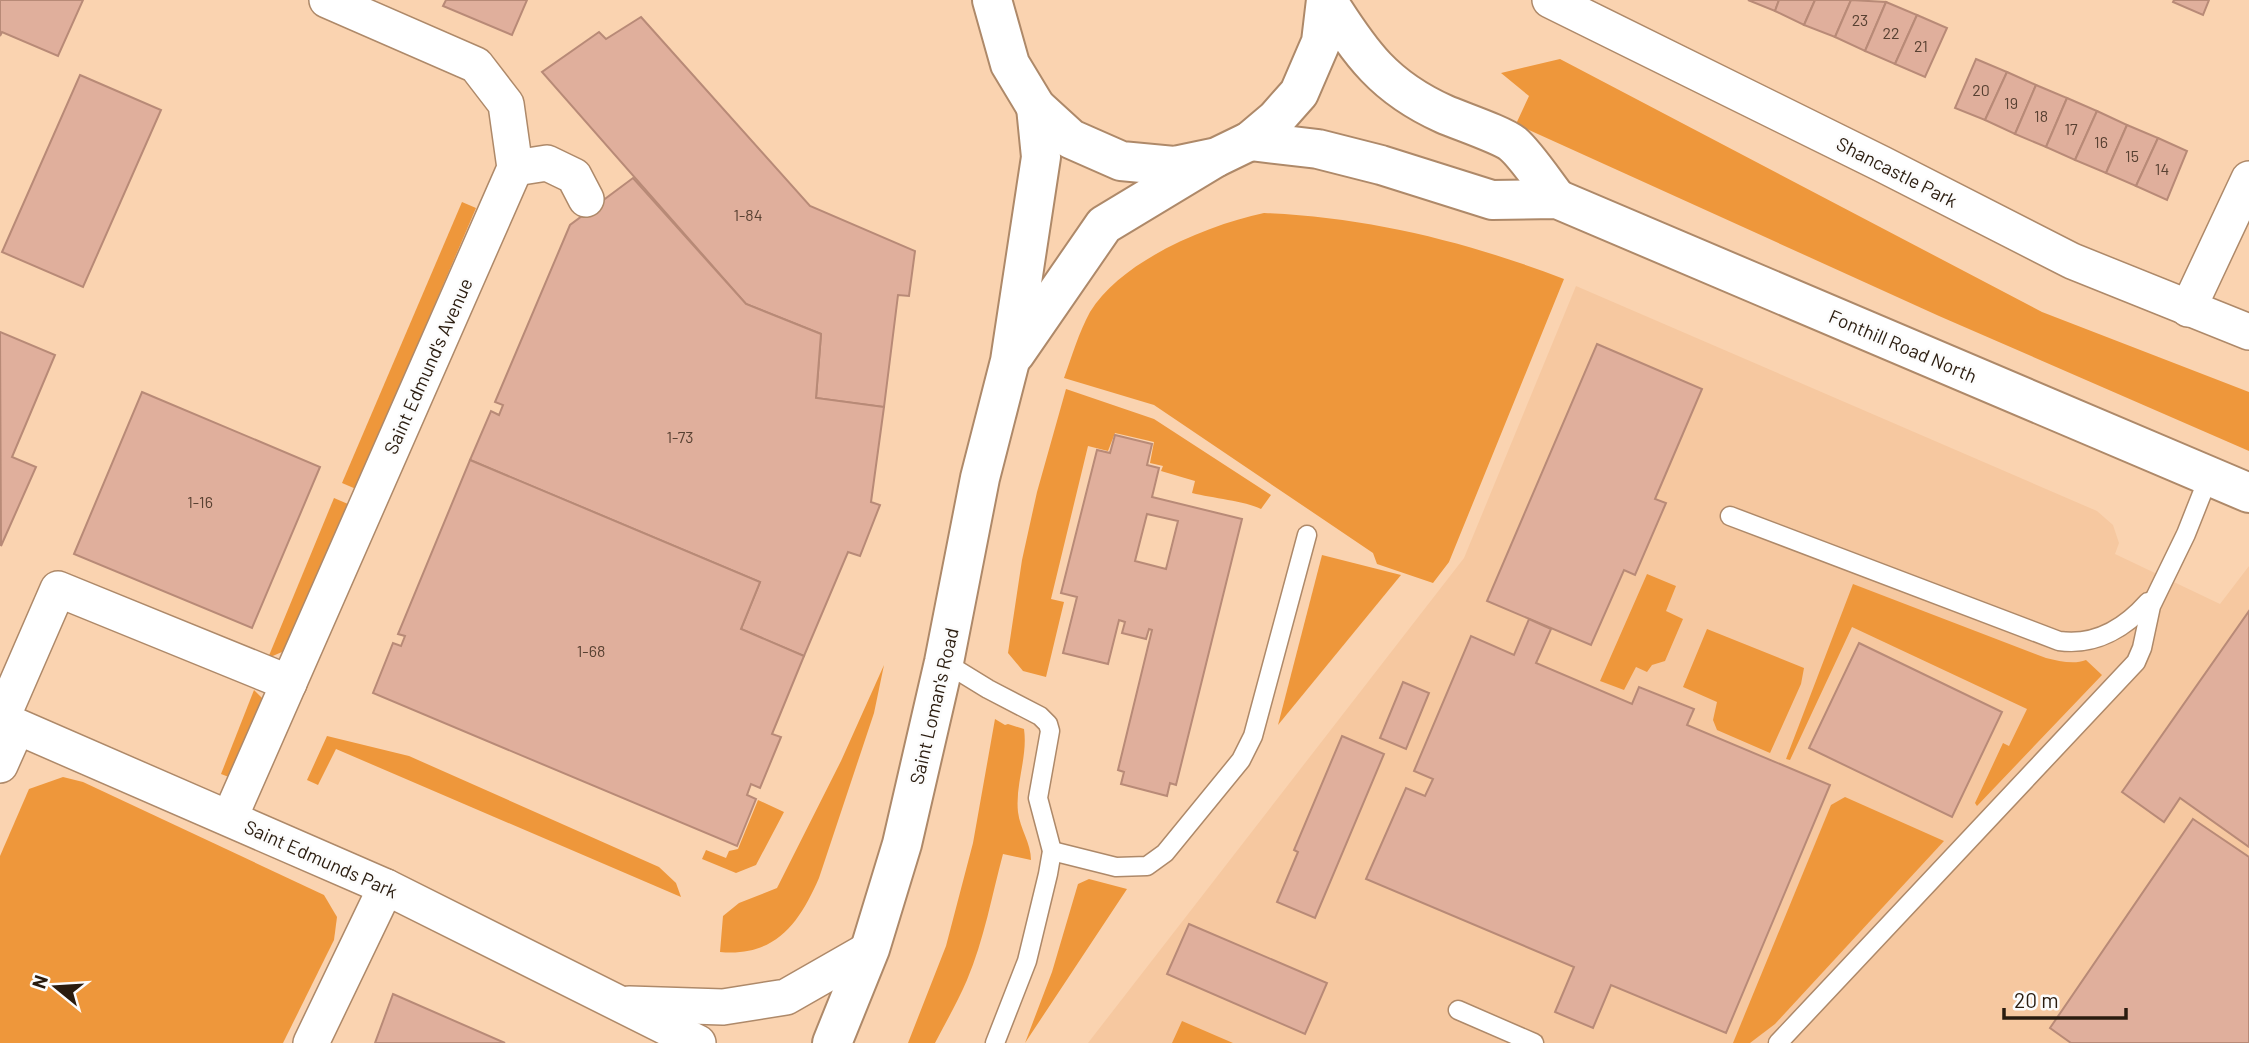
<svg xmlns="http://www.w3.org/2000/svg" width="2249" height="1043" font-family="Barlow,sans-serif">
	<rect width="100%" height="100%" fill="#fad3b0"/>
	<polygon fill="#f6c8a0" points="1576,286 2097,511 2113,525 2119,543 2115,554 2220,604 2249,566 2249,1043 1088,1043 1464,558"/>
	<g fill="#ee973b">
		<polygon points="1560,59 2042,312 2249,392 2249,451 1939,316 1516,124 1529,96 1501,73"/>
		<polygon points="462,202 476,208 356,489 342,483"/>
		<path d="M1264 213C1367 217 1468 242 1564 279L1449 562 1433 583 1377 564 1373 553 1154 405 1064 378C1072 356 1079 332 1090 312 1121 261 1207 225 1264 213Z"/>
		<path d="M1066 389 1154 419 1271 495 1261 509C1245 501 1212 498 1192 493L1195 481 1161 471 1163 466 1150 463 1154 442 1115 433 1108 451 1088 446 1051 599 1064 602 1046 677 1023 671 1008 653 1022 560 1037 492Z"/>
		<polygon points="334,498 348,504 289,649 268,658"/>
		<polygon points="1322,555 1401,575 1278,725"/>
		<polygon points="1647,574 1676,586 1666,611 1683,619 1665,661 1652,665 1647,672 1636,667 1624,690 1600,681"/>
		<path d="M1853 584 2046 658C2059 661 2074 665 2086 660L2102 675 1977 806 1975 803 2003 743 2009 746 2027 709 1852 627 1790 760 1786 759Z"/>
		<polygon points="1707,629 1804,668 1801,684 1770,753 1717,730 1713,720 1717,702 1683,687"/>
		<path d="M884 665 874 713 819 878C799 924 775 957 720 952L723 916 739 903 777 888 841 761Z"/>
		<polygon points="254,690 262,698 264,711 234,779 221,774"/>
		<path d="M995 719 1005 725 1008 724 1024 729C1028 757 1015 784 1018 812 1020 829 1031 843 1031 860L1003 854C992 895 984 940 967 980 958 1001 946 1022 935 1043H908L946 946 973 843Z"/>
		<polygon points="327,736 409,756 659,867 676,883 681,897 336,749 318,785 307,780"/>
		<polygon points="63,777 83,782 324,895 337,917 334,940 283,1043 0,1043 0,856 29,789"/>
		<polygon points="1845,797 1944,841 1775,1024 1750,1043 1733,1043 1831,805"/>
		<polygon points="758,800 784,812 756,865 736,873 702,859 706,850 726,858 729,851 738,849"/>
		<polygon points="1089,879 1127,889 1025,1043 1052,972 1078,884"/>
		<polygon points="1182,1021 1233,1043 1172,1043"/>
	</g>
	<g fill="#e0af9c" stroke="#b88a77" stroke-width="2" fill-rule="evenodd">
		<polygon points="0,0 83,0 58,56 2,32 0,36"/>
		<polygon points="446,0 527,0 512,35 443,6"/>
		<polygon points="1748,0 1779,0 1775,11"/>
		<polygon points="1779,0 1815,0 1804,25 1775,11"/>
		<polygon points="1815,0 1851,0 1835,37 1804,25"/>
		<polygon points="1851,0 1886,2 1865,51 1835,37"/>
		<polygon points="2174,0 2209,0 2203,15 2173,2"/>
		<polygon points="1886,2 1917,15 1895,64 1865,51"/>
		<polygon points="1917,15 1947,28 1925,77 1895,64"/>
		<polygon points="641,17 810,206 915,251 909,296 898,295 884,407 816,398 821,334 746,304 542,72 599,32 606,39"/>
		<polygon points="1976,59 2007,72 1985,120 1955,108"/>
		<polygon points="2007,72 2036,85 2015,134 1985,120"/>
		<polygon points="80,75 161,110 83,287 2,252"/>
		<polygon points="2036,85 2067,98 2046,147 2015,134"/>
		<polygon points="2067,98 2097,111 2075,160 2046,147"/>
		<polygon points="2097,111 2127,125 2106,173 2075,160"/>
		<polygon points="2127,125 2158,138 2136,186 2106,173"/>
		<polygon points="2158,138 2187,151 2167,200 2136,186"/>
		<polygon points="633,178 746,304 821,334 816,398 884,407 871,502 880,505 860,556 848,552 804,656 741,629 760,582 470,460 491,411 499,415 503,405 495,402 570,225"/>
		<polygon points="0,332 55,355 12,457 36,467 1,546"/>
		<polygon points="1597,344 1702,389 1655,499 1666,503 1635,575 1624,570 1591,645 1487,601"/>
		<polygon points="142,392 320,467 252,628 74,554"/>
		<path d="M1115 435 1152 444 1147 465 1159 468 1152 497 1242 519 1176 785 1170 783 1167 796 1121 784 1124 772 1118 770 1152 630 1149 629 1146 639 1122 633 1125 622 1119 620 1108 664 1063 653 1077 597 1061 593 1097 450 1110 453ZM1147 514 1178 521 1166 569 1135 561Z"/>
		<polygon points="470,460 760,582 741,629 804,656 772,734 781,737 760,788 751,784 747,795 756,799 737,846 373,693 393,643 401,646 405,636 398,634"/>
		<polygon points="2249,611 2249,847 2180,798 2164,822 2122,792"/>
		<polygon points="1529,619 1551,629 1536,663 1632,704 1639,687 1694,709 1687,725 1830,785 1726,1033 1611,985 1593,1028 1555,1012 1574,967 1366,879 1406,788 1425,796 1433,779 1414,771 1471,636 1514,655"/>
		<polygon points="1859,643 2002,712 1952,817 1809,748"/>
		<polygon points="1403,682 1429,693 1406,749 1380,738"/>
		<polygon points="1342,736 1384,754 1315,918 1277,902 1298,852 1294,850"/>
		<polygon points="2193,819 2249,857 2249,1043 2071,1043 2050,1028"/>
		<polygon points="1189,924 1327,983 1305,1034 1167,974"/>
		<polygon points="393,994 505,1043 375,1043"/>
	</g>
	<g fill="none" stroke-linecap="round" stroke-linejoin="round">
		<g stroke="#ae8969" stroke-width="21">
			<g id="service">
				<path d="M1730 516 2059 641C2095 646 2125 628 2148 602"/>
				<polyline points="944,662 988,689 1040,716 1048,724 1050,731 1038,798 1052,851 1048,874 1027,961 995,1043"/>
				<polyline points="1052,851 1116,867 1147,866 1165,853 1241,760 1253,736 1307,535"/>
				<polyline points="1458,1010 1534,1043"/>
				<polyline points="1778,1043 2136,662 2142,648 2151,606 2186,534 2209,476"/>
			</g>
		</g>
		<g stroke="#ae8969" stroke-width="38">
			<g id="minor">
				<polyline points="1550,0 1882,164 2072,261 2249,332"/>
				<polyline points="515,168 547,163 574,176 586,199"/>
				<polyline points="2188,309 2249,179"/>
				<polyline points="0,719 386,887 698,1043"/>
				<polyline points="1,720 58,589 289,683"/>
				<polyline points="0,765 17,727"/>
				<polyline points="230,817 515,168 506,104 476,65 327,0"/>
				<polyline points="629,1004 723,1007 786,997 870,949"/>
				<polyline points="311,1043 386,887"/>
			</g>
		</g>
		<g stroke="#ae8969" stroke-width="42">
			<g id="tertiary">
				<polyline points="1015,354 1104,225 1215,158"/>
				<polyline points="832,1043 870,949 902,844 944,662 980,478 1010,361 1041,157 1036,107"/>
			</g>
		</g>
		<g stroke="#ae8969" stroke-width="42">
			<g id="secondary">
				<polyline points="992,0 1010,64 1036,107 1071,139 1121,161 1174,166 1217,157 1250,141 1276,119 1299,93 1321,42 1326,0"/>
				<path d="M1327 0C1361 54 1384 87 1444 114 1460 121 1502 135 1513 144 1526 155 1546 185 1557 199"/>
				<polyline points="1250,141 1318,149 1381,165 1492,200 1557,199 2249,493"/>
			</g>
		</g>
		<use href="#service" stroke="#fff" stroke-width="18"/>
		<use href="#minor" stroke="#fff" stroke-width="35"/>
		<use href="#tertiary" stroke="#fff" stroke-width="38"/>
		<use href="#secondary" stroke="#fff" stroke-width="38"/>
	</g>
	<g text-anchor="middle" stroke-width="5" stroke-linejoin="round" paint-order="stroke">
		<g font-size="16" fill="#584132">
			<text x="1860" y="26">23</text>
			<text x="1891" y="39">22</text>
			<text x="1921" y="52">21</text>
			<text x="1981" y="96">20</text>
			<text x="2011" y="109">19</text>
			<text x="2041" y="122">18</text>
			<text x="2071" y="135">17</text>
			<text x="2101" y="148">16</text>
			<text x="2132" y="162">15</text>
			<text x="2162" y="175">14</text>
			<text x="748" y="221">1-84</text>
			<text x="680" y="443">1-73</text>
			<text x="200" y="508">1-16</text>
			<text x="591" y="657">1-68</text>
		</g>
		<g font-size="19" fill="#2a1c0f" stroke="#fcfcfc">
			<text transform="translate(1897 172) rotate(27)" y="7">Shancastle Park</text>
			<text transform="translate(1903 346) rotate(23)" y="7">Fonthill Road North</text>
			<text transform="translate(428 366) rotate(-66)" y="7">Saint Edmund's Avenue</text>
			<text transform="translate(934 706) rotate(-77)" y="7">Saint Loman's Road</text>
			<text transform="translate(321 859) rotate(24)" y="7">Saint Edmunds Park</text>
		</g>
	</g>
	<g transform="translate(56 987) rotate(288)" stroke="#fcfcfc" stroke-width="5" paint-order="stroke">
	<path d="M0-5L12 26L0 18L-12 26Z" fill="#2a1c0f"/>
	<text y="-10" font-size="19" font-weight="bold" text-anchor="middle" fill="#2a1c0f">N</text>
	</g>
	<path d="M2004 1008v10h122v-10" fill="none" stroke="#2a1c0f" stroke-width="3.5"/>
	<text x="2014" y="1008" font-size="21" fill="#2a1c0f" stroke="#fcfcfc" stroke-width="5" paint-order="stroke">20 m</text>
</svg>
